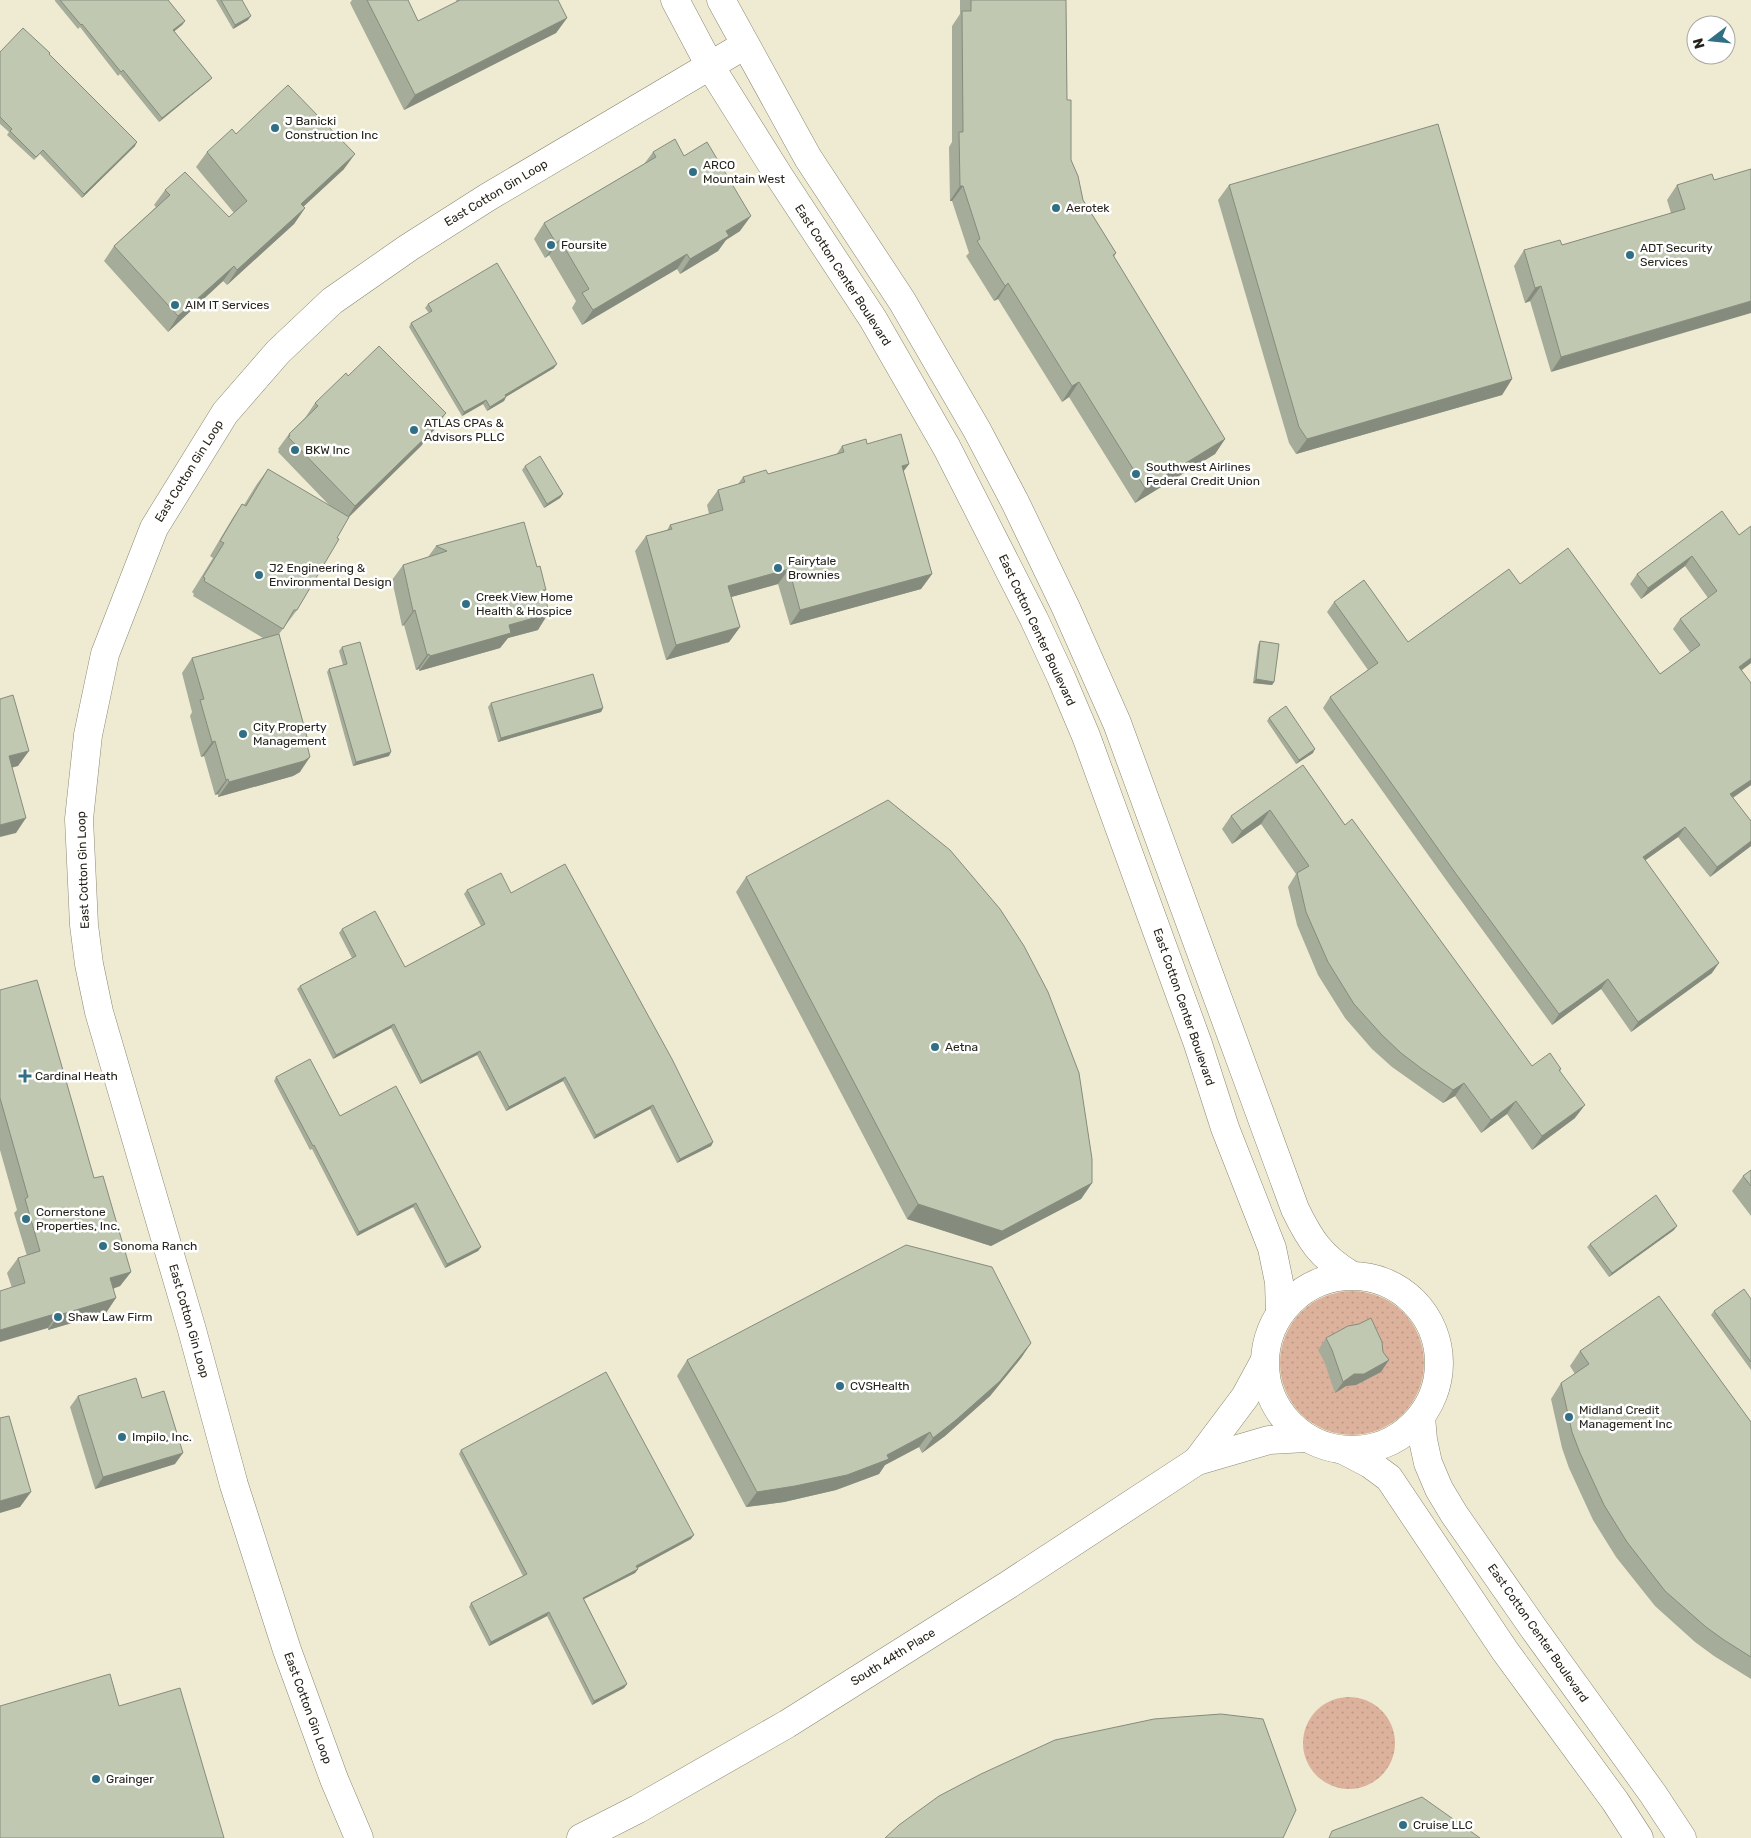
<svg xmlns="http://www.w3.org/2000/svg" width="1751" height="1838" font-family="Rubik,sans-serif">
	<defs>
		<pattern id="grass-dots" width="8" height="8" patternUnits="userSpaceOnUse" patternTransform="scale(1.25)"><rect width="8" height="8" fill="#dcb29c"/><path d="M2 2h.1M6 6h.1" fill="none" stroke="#bd9986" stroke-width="1.8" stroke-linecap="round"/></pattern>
	</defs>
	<rect width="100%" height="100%" fill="#efebd3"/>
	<g fill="url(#grass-dots)">
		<circle cx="1352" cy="1363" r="72"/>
		<circle cx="1349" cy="1743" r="46"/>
	</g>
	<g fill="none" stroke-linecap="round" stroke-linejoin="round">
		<g stroke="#8b8771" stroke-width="29">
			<g id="minor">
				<polyline points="675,0 710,66 779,176 873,319 947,448 1034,619 1061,677 1086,736 1198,1044 1225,1128 1272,1248 1279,1282 1280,1312"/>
				<path d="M721 0 808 158 902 301 977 430 1015 502 1066 608 1117 723 1295 1209C1310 1240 1321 1257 1351 1275"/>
				<circle cx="1352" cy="1363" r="87"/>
				<polyline points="1421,1417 1423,1440 1428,1463 1439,1489 1454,1514 1534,1629 1653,1794 1682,1838"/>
				<polyline points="1343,1450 1370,1464 1389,1478 1505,1651 1615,1801 1639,1838"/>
				<polyline points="1197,1461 1245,1397 1264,1362"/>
				<polyline points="359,1838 334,1779 287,1650 234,1485 192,1330 99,1012 89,964 84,925 79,819 88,735 105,654 154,528 225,413 278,352 332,301 408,248 488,197 745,45"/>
				<polyline points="581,1838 638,1809 787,1724 1008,1585 1197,1461 1269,1440 1306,1438"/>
			</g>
		</g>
		<use href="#minor" stroke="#fff" stroke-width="28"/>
	</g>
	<g fill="#a5ac99">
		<polygon points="55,0 168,0 185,21 182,25 174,31 212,78 209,81 159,122 120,74 118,76 80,27 78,29 55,1"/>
		<polygon points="216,0 242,0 248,20 233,29"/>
		<polygon points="352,0 408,0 418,21 457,2 456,0 558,0 567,18 556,33 404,110 350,3"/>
		<polygon points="960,0 1066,0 1067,100 1071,160 1083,200 1116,253 1114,257 1225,439 1215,454 1135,503 1069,397 1062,402 998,299 994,301 966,256 969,253 952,201 950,201 949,147 952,142 952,26 960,14"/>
		<polygon points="0,52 135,146 82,198 40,154 34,160 7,135 9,132 0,124"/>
		<polygon points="236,134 344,169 303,207 305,208 294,224 227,285 223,281 168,332 104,261 114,246 156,207 154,205 165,190 229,217 234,213 196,167 207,152"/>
		<polygon points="653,152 684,156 740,231 726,240 718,251 680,274 677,269 582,325 572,308 576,301 549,255 545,258 534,239 544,223 644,164"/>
		<polygon points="1714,180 1551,372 1530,301 1525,303 1514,266 1524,250 1562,245 1671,213 1667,200 1677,185"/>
		<polygon points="1229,185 1512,379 1502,395 1296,454 1289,443 1218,200"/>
		<polygon points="428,304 554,368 506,397 504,401 487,411 483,404 462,416 409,327 411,323 429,313 425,308"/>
		<polygon points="348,376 435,429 429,435 421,446 348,517 297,610 279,634 307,737 305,739 300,772 293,776 218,797 218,794 215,795 204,756 201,757 190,716 192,712 182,673 192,658 263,638 193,596 194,594 192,592 213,558 210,556 232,519 242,504 244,505 257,484 268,469 331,507 278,452 279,450 278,449 289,434 305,418 315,403"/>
		<polygon points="867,444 909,464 903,471 932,574 921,589 790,625 778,584 731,597 740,627 729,642 666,660 635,551 646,536 667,530 670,525 709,514 707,505 718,490 738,484 743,477 768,474 836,455 842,446"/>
		<polygon points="525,466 563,494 560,498 544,508 522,470"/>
		<polygon points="1751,526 1751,663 1742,670 1751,785 1733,798 1751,821 1751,846 1710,877 1678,837 1645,860 1712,973 1631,1032 1601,989 1552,1025 1449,884 1323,708 1330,697 1368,670 1327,612 1334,602 1408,642 1520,584 1660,674 1690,652 1673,629 1680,619 1708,598 1685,566 1641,599 1630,584 1637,574 1739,535"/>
		<polygon points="436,546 537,567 546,590 544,593 538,630 508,638 500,648 419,671 419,669 416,670 404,625 402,626 392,580 403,565 428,557"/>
		<polygon points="1260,641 1274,682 1272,685 1253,683 1258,645"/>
		<polygon points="342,647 389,756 353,766 327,672 329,669 343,665 339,651"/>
		<polygon points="491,703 603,708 601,712 498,742 488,707"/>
		<polygon points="1269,718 1313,753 1296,764 1267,721"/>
		<polygon points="1303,765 1345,825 1532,1066 1561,1069 1560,1071 1575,1118 1532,1150 1507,1114 1481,1133 1455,1096 1443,1103 1392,1067 1372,1049 1345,1018 1318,975 1297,925 1288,887 1296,874 1261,824 1232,844 1222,829 1231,816"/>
		<polygon points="746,877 1092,1183 1081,1199 991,1246 907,1219 736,892"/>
		<polygon points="467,890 511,893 713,1142 711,1146 677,1163 650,1109 594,1139 563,1081 506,1111 477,1055 420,1084 391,1028 333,1059 297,989 300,986 352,958 339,933 342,929 405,967 481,926 464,894"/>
		<polygon points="0,990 94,1178 131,1272 120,1286 113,1289 106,1313 48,1330 48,1328 12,1288 7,1273 18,1258 27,1256 14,1213 17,1210 0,1150"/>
		<polygon points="276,1077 340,1116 481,1247 478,1251 445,1268 413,1207 357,1236 312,1149 310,1150 274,1081"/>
		<polygon points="1751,1170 1751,1216 1732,1191 1743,1176"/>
		<polygon points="1674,1230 1609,1277 1587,1247 1590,1244"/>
		<polygon points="1751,1299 1751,1370 1711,1315 1714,1311"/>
		<polygon points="1326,1338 1381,1372 1356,1385 1346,1386 1335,1393 1324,1361 1318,1350"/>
		<polygon points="1031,1343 1021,1358 990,1396 945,1436 922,1453 919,1447 885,1465 879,1474 836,1490 784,1502 746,1507 677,1376 687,1360"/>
		<polygon points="1580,1351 1751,1422 1751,1679 1714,1656 1695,1642 1655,1606 1616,1557 1593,1520 1569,1468 1562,1448 1551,1399 1561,1383 1575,1374 1570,1366"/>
		<polygon points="78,1396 142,1398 175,1464 95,1489 70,1407"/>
		<polygon points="461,1450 691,1539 637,1568 638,1569 635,1573 584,1599 627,1684 624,1688 592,1705 547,1616 489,1646 469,1607 471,1603 523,1576 459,1454"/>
	</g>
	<g fill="#868c7d">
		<polygon points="251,16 248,20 233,29 235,25"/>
		<polygon points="567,18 556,33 404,110 415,95"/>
		<polygon points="185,21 182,25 171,34 173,30"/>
		<polygon points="212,78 209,81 159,122 162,118"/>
		<polygon points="137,142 135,146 82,198 84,194"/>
		<polygon points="355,154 344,169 290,219 301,204"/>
		<polygon points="960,186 963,186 952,201 950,201"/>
		<polygon points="305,208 294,224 227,285 237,270"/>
		<polygon points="751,216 740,231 726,240 718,251 680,274 690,259 726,231"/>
		<polygon points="560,240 549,255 545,258 556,243"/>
		<polygon points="687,254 677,269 582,325 593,310"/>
		<polygon points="234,266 223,281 168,332 178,316"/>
		<polygon points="1008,283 998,299 994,301 1005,286"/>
		<polygon points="1541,286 1530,301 1525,303 1535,288"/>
		<polygon points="1751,301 1751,313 1551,372 1561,357"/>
		<polygon points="557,364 554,368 502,399 505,395"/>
		<polygon points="1512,379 1502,395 1296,454 1307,439"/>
		<polygon points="1079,382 1069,397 1062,402 1072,386"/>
		<polygon points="506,397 504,401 487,411 490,407"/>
		<polygon points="486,400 483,404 462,416 464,412"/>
		<polygon points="446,413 435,429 429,435 421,446 345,521 355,506"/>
		<polygon points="1225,439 1215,454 1135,503 1145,488"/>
		<polygon points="909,464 898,479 902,466"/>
		<polygon points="563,494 560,498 544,508 547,504"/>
		<polygon points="1692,556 1685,566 1641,599 1648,588"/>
		<polygon points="789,569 778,584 717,601 728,586"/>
		<polygon points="932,574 921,589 790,625 800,610"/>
		<polygon points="415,610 404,625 402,626 413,611"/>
		<polygon points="548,614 538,630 508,638 500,648 419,671 430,656 509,625"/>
		<polygon points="740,627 729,642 666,660 676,645"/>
		<polygon points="429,654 419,669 416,670 427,655"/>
		<polygon points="1751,658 1751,663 1732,677 1739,667"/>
		<polygon points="1256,679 1274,682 1272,685 1253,683"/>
		<polygon points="603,708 601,712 498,742 501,738"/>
		<polygon points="215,741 204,756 201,757 212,742"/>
		<polygon points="1315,749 1313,753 1296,764 1299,760"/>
		<polygon points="29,751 18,766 0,771 9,756"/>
		<polygon points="391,752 389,756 353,766 356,762"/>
		<polygon points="310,757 300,772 293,776 218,797 229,782"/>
		<polygon points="228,779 218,794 215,795 226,780"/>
		<polygon points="1751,780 1751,785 1723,804 1730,794"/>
		<polygon points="1270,810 1261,824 1232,844 1242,831"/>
		<polygon points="26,818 16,833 0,837 0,825"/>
		<polygon points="1685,827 1678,837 1636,867 1643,857"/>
		<polygon points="1751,841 1751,846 1710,877 1717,867"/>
		<polygon points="1719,963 1712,973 1631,1032 1638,1022"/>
		<polygon points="1608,979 1601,989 1552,1025 1559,1014"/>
		<polygon points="394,1024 391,1028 333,1059 336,1055"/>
		<polygon points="480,1051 477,1055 420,1084 422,1081"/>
		<polygon points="565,1077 563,1081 506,1111 509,1107"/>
		<polygon points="1464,1083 1455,1096 1443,1103 1453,1090"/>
		<polygon points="1516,1101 1507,1114 1481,1133 1491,1120"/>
		<polygon points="653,1105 650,1109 594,1139 596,1135"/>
		<polygon points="1585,1105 1575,1118 1532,1150 1542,1136"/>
		<polygon points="713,1142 711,1146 677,1163 680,1159"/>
		<polygon points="1092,1183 1081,1199 991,1246 907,1219 918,1204"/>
		<polygon points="416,1203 413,1207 357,1236 359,1232"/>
		<polygon points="1677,1226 1674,1230 1609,1277 1612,1273"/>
		<polygon points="481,1247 478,1251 445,1268 447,1264"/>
		<polygon points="131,1272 120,1286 99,1293 110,1278"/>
		<polygon points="116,1298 106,1313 48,1330 59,1315"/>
		<polygon points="58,1313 48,1328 0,1342 0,1330"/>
		<polygon points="1031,1343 1021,1358 990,1396 945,1436 922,1453 933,1438"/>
		<polygon points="1389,1360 1381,1372 1356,1385 1346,1386 1335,1393 1343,1382 1354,1374"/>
		<polygon points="930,1432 919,1447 885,1465 879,1474 836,1490 784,1502 746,1507 757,1492 887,1455"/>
		<polygon points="183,1453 175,1464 95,1489 103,1477"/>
		<polygon points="31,1492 20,1507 0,1513 0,1501"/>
		<polygon points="694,1535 691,1539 634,1570 636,1566"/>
		<polygon points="638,1569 635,1573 580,1601 583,1598"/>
		<polygon points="549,1612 547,1616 489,1646 491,1642"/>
		<polygon points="627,1684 624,1688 592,1705 594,1701"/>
	</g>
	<g fill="#c0c8b2" stroke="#868c7d">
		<polygon points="60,0 168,0 185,21 173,30 212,78 162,118 123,70 121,72 82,24 81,25"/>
		<polygon points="221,0 242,0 251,16 235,25"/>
		<polygon points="367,0 408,0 418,21 460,0 558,0 567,18 415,95"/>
		<polygon points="971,0 1066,0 1067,100 1071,100 1071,160 1078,176 1083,200 1116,253 1113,255 1225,439 1145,488 1079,382 1072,386 1008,283 1005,286 977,241 980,239 963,186 960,186 959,132 963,132 962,11 971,11"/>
		<polygon points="23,28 50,53 49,54 137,142 84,194 43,150 36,157 10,131 12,129 0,117 0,52"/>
		<polygon points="288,85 355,154 301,204 305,208 237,270 234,266 178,316 114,246 170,195 165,190 185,172 229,217 247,201 207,152 232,129 236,134"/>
		<polygon points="1438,124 1512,379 1307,439 1299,427 1229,185"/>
		<polygon points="675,139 684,156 707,142 751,216 726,231 729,236 690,259 687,254 593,310 582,293 589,289 560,240 556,243 544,223 656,157 653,152"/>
		<polygon points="1751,169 1751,301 1561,357 1541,286 1535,288 1524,250 1560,240 1562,245 1685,209 1677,185 1712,174 1714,180"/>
		<polygon points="497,263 557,364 505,395 506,397 490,407 486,400 464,412 411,323 432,311 428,304"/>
		<polygon points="379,346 446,413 430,429 432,431 355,506 288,437 290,436 289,434 318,406 315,403 346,373 348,376"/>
		<polygon points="901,434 909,464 902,466 932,574 800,610 789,569 728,586 740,627 676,645 646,536 672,529 670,525 723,510 718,490 745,482 743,477 766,470 768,474 844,452 842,446 866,439 867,444"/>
		<polygon points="540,456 563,494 547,504 525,466"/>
		<polygon points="268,469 349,517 337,538 339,539 297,610 294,610 283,629 204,581 205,578 203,577 224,543 220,541 242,504 246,506"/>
		<polygon points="1722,511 1739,535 1751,526 1751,658 1739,667 1751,683 1751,780 1730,794 1751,821 1751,841 1717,867 1685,827 1643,857 1719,963 1638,1022 1608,979 1559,1014 1456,874 1330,697 1378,663 1334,602 1364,580 1408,642 1509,569 1520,584 1568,548 1660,674 1700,645 1680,619 1717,591 1692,556 1648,588 1637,574"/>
		<polygon points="524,522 537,567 540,566 546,590 543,590 549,612 548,614 509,625 511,633 430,656 429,654 427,655 415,610 413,611 403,565 447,551 436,546"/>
		<polygon points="279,634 307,737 305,737 310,757 304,761 229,782 228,779 226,780 215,741 212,742 200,700 204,699 192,658"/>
		<polygon points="1260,641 1279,644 1274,682 1256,679"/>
		<polygon points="360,642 391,752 356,762 329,669 347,664 342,647"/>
		<polygon points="593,674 603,708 501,738 491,703"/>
		<polygon points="13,695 29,751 9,756 26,818 0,825 0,699"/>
		<polygon points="1286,706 1315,749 1299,760 1269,718"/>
		<polygon points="1303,765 1345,825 1352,819 1532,1066 1550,1053 1561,1069 1559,1070 1585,1105 1542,1136 1516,1101 1491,1120 1464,1083 1453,1090 1422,1069 1401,1053 1382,1035 1354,1004 1328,962 1306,912 1297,873 1309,866 1270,810 1242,831 1231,816"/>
		<polygon points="888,800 950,850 1000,909 1024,946 1048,992 1079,1073 1092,1159 1092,1183 1002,1231 918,1204 746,877"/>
		<polygon points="565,864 672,1059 713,1142 680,1159 653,1105 596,1135 565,1077 509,1107 480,1051 422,1081 394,1024 336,1055 300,986 356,956 342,929 375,911 405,967 485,924 467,890 501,873 511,893"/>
		<polygon points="37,980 94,1178 103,1176 131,1272 110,1278 116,1298 59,1315 58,1313 0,1330 0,1291 25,1283 18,1258 40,1251 25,1199 28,1197 0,1098 0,990"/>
		<polygon points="310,1059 340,1116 396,1086 481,1247 447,1264 416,1203 359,1232 314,1145 313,1146 276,1077"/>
		<polygon points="1751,1170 1751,1186 1743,1176"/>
		<polygon points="1656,1195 1677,1226 1612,1273 1590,1244"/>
		<polygon points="906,1245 992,1267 1031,1343 1000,1381 956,1420 933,1438 930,1432 887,1455 889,1459 847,1475 795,1486 757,1492 687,1360"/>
		<polygon points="1744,1289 1751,1299 1751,1362 1714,1311"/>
		<polygon points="1659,1296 1751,1422 1751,1657 1724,1640 1706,1627 1665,1591 1627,1542 1604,1505 1580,1453 1572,1432 1561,1383 1589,1364 1580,1351"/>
		<polygon points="1371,1318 1382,1342 1383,1352 1389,1360 1364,1374 1354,1374 1343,1382 1332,1350 1326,1338 1348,1326 1359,1324"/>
		<polygon points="606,1372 694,1535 636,1566 638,1569 583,1598 627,1684 594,1701 549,1612 491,1642 471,1603 527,1574 461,1450"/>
		<polygon points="136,1378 142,1398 164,1391 183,1453 103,1477 78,1396"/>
		<polygon points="9,1416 31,1492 0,1501 0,1418"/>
		<polygon points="110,1674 119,1706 180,1688 224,1838 0,1838 0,1706"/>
		<polygon points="1221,1714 1263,1719 1296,1810 1283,1838 885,1838 899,1825 939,1796 981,1774 1055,1740 1154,1719"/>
		<polygon points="1422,1797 1480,1838 1329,1838 1332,1831"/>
	</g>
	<g fill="#306f84" stroke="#fff" stroke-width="2">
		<circle cx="275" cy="128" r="5"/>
		<circle cx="693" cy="172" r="5"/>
		<circle cx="1056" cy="208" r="5"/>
		<circle cx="551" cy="245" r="5"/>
		<circle cx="1630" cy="255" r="5"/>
		<circle cx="175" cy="305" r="5"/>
		<circle cx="414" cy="430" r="5"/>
		<circle cx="295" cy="450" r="5"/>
		<circle cx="1136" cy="474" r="5"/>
		<circle cx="778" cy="568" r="5"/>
		<circle cx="259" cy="575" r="5"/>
		<circle cx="466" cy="604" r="5"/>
		<circle cx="243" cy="734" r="5"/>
		<circle cx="935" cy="1047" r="5"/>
		<path d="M22.5 1068.5h5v5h5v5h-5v5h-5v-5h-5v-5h5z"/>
		<circle cx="26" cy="1219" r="5"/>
		<circle cx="103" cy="1246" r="5"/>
		<circle cx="58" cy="1317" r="5"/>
		<circle cx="840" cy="1386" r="5"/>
		<circle cx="1569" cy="1417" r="5"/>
		<circle cx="122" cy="1437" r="5"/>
		<circle cx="96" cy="1779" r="5"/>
		<circle cx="1403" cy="1825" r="5"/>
	</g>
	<g text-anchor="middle" stroke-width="5" stroke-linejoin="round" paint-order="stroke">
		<g font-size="12" fill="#25231a" stroke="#fff" text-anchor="start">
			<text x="285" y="125">J Banicki<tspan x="285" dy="14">Construction Inc</tspan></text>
			<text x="703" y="169">ARCO<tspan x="703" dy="14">Mountain West</tspan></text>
			<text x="1066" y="212">Aerotek</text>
			<text x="561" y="249">Foursite</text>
			<text x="1640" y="252">ADT Security<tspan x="1640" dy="14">Services</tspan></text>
			<text x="185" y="309">AIM IT Services</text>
			<text x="424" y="427">ATLAS CPAs &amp;<tspan x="424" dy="14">Advisors PLLC</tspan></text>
			<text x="305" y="454">BKW Inc</text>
			<text x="1146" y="471">Southwest Airlines<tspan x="1146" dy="14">Federal Credit Union</tspan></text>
			<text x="788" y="565">Fairytale<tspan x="788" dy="14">Brownies</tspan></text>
			<text x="269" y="572">J2 Engineering &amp;<tspan x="269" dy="14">Environmental Design</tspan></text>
			<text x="476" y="601">Creek View Home<tspan x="476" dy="14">Health &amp; Hospice</tspan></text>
			<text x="253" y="731">City Property<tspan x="253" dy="14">Management</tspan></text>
			<text x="945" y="1051">Aetna</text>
			<text x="35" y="1080">Cardinal Heath</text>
			<text x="36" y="1216">Cornerstone<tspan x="36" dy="14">Properties, Inc.</tspan></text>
			<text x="113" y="1250">Sonoma Ranch</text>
			<text x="68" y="1321">Shaw Law Firm</text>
			<text x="850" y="1390">CVSHealth</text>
			<text x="1579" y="1414">Midland Credit<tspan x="1579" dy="14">Management Inc</tspan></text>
			<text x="132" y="1441">Impilo, Inc.</text>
			<text x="106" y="1783">Grainger</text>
			<text x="1413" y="1829">Cruise LLC</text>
		</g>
		<g font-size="12" fill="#25231a" stroke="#fff">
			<text transform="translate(496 193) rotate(-31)" y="4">East Cotton Gin Loop</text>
			<text transform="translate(843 275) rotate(57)" y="4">East Cotton Center Boulevard</text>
			<text transform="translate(189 471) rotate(-58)" y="4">East Cotton Gin Loop</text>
			<text transform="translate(1037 630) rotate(65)" y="4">East Cotton Center Boulevard</text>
			<text transform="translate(83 870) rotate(-92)" y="4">East Cotton Gin Loop</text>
			<text transform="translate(1184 1007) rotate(71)" y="4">East Cotton Center Boulevard</text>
			<text transform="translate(189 1321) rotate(74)" y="4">East Cotton Gin Loop</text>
			<text transform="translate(1538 1633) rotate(55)" y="4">East Cotton Center Boulevard</text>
			<text transform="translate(893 1657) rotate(-32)" y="4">South 44th Place</text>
			<text transform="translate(308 1708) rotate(70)" y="4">East Cotton Gin Loop</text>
		</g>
	</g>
	<g transform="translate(1711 40) rotate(254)"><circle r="24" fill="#ffffff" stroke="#a8a7a3"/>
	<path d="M0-4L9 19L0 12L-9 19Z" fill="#306f84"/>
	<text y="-8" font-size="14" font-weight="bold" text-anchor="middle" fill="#25231a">N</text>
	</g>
</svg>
